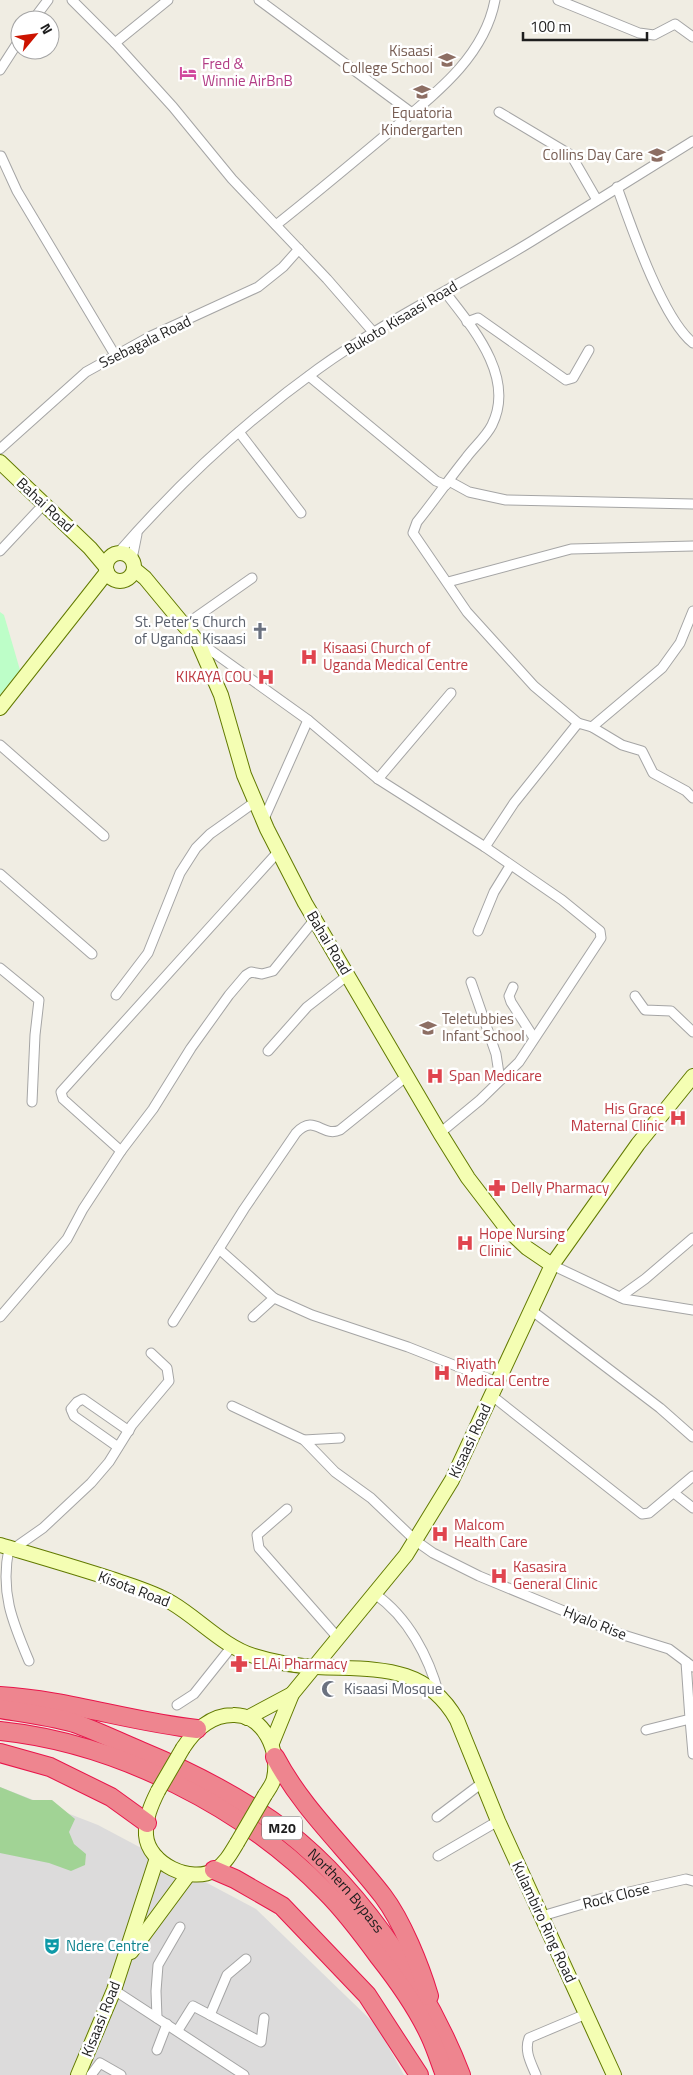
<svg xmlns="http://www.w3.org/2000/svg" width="693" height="2075" font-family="'Titillium Web',sans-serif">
	<rect width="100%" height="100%" fill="#f0ede3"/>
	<polygon fill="#dcdbdb" points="0,1787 98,1825 256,1909 377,2026 404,2075 0,2075"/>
	<polygon fill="#a1d395" points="0,1787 32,1800 52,1800 75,1819 69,1832 74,1844 86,1854 85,1865 71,1871 49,1863 0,1853"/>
	<polygon fill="#bdfec8" points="0,612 4,615 20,670 0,695"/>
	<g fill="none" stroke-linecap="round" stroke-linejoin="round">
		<g stroke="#a5a5a5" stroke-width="11">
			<g id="street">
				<polyline points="72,0 115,43 173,107 232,179 327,279 374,333"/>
				<polyline points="259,0 412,113"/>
				<polyline points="558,0 639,33 654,35 675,24 693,37"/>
				<polyline points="33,20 48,0"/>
				<polyline points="115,43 168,0"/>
				<polyline points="0,70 20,39"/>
				<polyline points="499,112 571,155 597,200"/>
				<polyline points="1,156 17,191 115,355"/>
				<path d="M617 187C631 226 662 318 693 343"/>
				<path d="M276 225C314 195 351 164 388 133 431 97 484 59 495 0"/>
				<path d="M445 292C472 327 516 377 492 425 486 437 474 447 466 458 449 479 434 501 417 522L413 533 467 612 534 686 578 723"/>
				<polyline points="467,322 478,318 566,380 573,378 589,350"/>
				<polyline points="309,376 436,481 446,485"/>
				<polyline points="239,432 301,513"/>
				<polyline points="0,449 86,372 151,336 258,287 283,267 299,249"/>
				<polyline points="449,481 469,492 506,500 693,504"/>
				<polyline points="0,551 44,504"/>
				<path d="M118 553C177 485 246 421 318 369 386 320 462 284 532 241 586 208 639 174 693 141"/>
				<polyline points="132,559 137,534"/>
				<polyline points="448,582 571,549 693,546"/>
				<polyline points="185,625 252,578"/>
				<polyline points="199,642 308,720 378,779 485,847 562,900 600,931 601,938 519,1062 480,1100 440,1133"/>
				<polyline points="592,727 662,668 680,643 693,611"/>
				<polyline points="0,745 104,836"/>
				<polyline points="378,779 451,693"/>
				<polyline points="263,821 308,720"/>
				<polyline points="485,847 514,803 578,723 592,727 622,745 642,751 653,773 686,791 693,798"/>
				<polyline points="0,874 92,954"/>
				<polyline points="478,931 494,892 510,866"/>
				<polyline points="0,968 39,1000 35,1035 32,1102"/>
				<polyline points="471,982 496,1054 500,1080"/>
				<polyline points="513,987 509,996 511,1002 534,1038"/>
				<polyline points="116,995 148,953 180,873 196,848 210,834 255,802"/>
				<polyline points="635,996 645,1010 671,1011 693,1032"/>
				<polyline points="268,1051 307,1007 348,975"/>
				<polyline points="121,1151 63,1099 61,1092 278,852"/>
				<polyline points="219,1249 274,1298"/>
				<polyline points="552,1265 624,1299 693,1310"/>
				<polyline points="620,1297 645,1279 693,1238"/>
				<polyline points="531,1310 660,1408 693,1437"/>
				<polyline points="0,1317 67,1239 83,1209 121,1151 153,1109 191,1048 229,995 246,975 251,972 262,974 273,971 315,919"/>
				<polyline points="253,1317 274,1298 312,1315 408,1347 497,1382"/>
				<path d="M173 1322 244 1209 296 1133C315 1113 322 1138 340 1130L407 1076"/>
				<polyline points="491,1395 642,1514 649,1513 693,1476"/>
				<polyline points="232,1406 304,1440 335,1472 371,1498 416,1541 433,1553 479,1576 617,1633 669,1649 693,1667"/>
				<polyline points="304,1440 340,1438"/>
				<polyline points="118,1447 74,1416 71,1409 77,1402 83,1399 129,1431"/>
				<polyline points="674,1493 693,1508"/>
				<polyline points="287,1509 257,1535 259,1548 339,1639"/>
				<path d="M9 1548C0 1592 12 1621 29 1661"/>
				<polyline points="13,1549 43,1528 91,1483 109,1462 132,1425 169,1381 167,1368 151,1353"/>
				<path d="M375 1594C408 1617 429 1657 439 1695"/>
				<polyline points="177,1705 194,1694 233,1645"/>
				<polyline points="690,1719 693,1754"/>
				<polyline points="646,1730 690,1719 686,1662"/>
				<polyline points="437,1817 482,1783"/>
				<polyline points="438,1856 498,1821"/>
				<polyline points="542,1916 603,1898 686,1879 693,1881"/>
				<polyline points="114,1990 244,2075"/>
				<polyline points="210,2015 227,1975 246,1959"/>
				<polyline points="157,2018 156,1991 158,1965 180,1927"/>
				<polyline points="178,2030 193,2006 261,2042 264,2018"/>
				<polyline points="157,2050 167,2024"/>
				<polyline points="91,2075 100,2063 121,2075"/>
				<path d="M536 2075C531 2063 524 2051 529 2038L586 2014"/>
			</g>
		</g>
		<g stroke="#627a00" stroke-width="16">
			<g id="secondary">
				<polyline points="0,462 90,548 106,567"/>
				<circle cx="120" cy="567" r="14"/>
				<polyline points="134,569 145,578 198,642 221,695 244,775 267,829 305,903 440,1133 468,1178 507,1229 527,1248 552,1265"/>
				<polyline points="0,708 107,572"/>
				<path d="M0 1545C37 1556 75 1567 112 1579 132 1586 154 1592 172 1603 199 1619 224 1647 254 1656 273 1662 297 1666 317 1667 374 1670 425 1663 457 1720L498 1821 614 2075"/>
				<polyline points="247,1718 292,1694"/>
				<polyline points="272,1743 292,1694 406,1555 452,1480 552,1265 638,1144 693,1076"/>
				<path d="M183 1748C194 1731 211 1715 233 1715 264 1714 280 1752 274 1778 273 1784 268 1790 265 1795"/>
				<path d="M158 1791C151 1805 145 1819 146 1835 148 1864 191 1884 215 1870 225 1864 231 1853 237 1843"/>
				<polyline points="131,1952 188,1875"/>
				<polyline points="78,2075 114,1990 157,1858"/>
			</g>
		</g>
		<g stroke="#e8164b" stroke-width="20">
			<g id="highway">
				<path d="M0 1696C67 1700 131 1722 197 1729"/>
				<path id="s1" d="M0 1709C25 1713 50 1716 74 1723 97 1731 119 1742 141 1751 187 1770 230 1792 271 1820 352 1876 426 1984 461 2075"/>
				<path d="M0 1731C117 1743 244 1807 326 1892 346 1912 363 1935 379 1957 398 1981 417 2008 430 2036 436 2049 440 2062 445 2075"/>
				<polyline points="0,1753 50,1767 111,1797 147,1823"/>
				<path d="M275 1757C303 1810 347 1849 383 1896 402 1921 420 1966 429 1996"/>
				<polyline points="214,1870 235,1879 282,1906 367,1995 419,2075"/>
			</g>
		</g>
		<use href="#street" stroke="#fff" stroke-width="9"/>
		<use href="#secondary" stroke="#f4feb3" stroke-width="14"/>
		<use href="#highway" stroke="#ee858f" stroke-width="18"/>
		<g stroke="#627a00" stroke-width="16" stroke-linecap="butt">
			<g id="secondary-bridge">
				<polyline points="158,1791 183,1748"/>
				<polyline points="237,1843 265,1795"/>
			</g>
		</g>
		<use href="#secondary-bridge" stroke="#f4feb3" stroke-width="14"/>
	</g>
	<defs>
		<g id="school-bare" transform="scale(1.35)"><path d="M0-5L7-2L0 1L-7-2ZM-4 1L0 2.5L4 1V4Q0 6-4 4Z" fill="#8d6e63" stroke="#fff" stroke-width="2.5" paint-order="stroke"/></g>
		<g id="hotel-bare" transform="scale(1.35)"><path d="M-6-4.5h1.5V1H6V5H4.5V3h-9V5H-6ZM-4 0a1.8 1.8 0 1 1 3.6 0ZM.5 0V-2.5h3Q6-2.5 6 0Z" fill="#d1479c" stroke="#fff" stroke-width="2.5" paint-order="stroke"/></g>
		<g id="church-bare" transform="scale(1.35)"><path d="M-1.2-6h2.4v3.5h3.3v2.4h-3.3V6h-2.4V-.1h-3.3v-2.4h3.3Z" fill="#6b7280" stroke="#fff" stroke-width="2.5" paint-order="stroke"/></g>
		<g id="hospital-bare" transform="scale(1.35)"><path d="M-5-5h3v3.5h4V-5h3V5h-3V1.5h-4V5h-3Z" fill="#e0444e" stroke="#fff" stroke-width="2.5" paint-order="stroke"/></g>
		<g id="pharmacy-bare" transform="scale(1.35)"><path d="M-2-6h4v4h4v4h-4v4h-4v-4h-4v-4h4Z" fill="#e0444e" stroke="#fff" stroke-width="2.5" paint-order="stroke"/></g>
		<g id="mosque-bare" transform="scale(1.35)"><path d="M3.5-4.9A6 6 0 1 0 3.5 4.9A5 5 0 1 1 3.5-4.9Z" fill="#6b7280" stroke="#fff" stroke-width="2.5" paint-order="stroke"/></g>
		<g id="theatre-bare" transform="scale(1.35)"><path d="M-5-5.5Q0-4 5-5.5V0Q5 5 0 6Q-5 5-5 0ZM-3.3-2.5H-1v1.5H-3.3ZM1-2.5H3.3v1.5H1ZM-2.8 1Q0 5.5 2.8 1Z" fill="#0f9aa8" stroke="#fff" stroke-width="2.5" paint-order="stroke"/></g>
	</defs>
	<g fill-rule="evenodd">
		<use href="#school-bare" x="447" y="60"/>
		<use href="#hotel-bare" x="188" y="73"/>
		<use href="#school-bare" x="422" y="92"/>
		<use href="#school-bare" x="657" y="155"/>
		<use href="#church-bare" x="260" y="631"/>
		<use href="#hospital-bare" x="309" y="657"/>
		<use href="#hospital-bare" x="266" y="677"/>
		<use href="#school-bare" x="428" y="1028"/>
		<use href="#hospital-bare" x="435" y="1076"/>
		<use href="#hospital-bare" x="678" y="1118"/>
		<use href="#pharmacy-bare" x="497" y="1188"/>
		<use href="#hospital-bare" x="465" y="1243"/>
		<use href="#hospital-bare" x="442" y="1373"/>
		<use href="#hospital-bare" x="440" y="1534"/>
		<use href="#hospital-bare" x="499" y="1576"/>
		<use href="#pharmacy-bare" x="239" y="1664"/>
		<use href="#mosque-bare" x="330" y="1689"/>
		<use href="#theatre-bare" x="52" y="1946"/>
	</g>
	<g text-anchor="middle" stroke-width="5" stroke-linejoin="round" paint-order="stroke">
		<rect fill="#fff" stroke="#626262" stroke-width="1" x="262" y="1816.5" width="40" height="23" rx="4"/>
		<g font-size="14" font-weight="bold" fill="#1e1e1e">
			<text x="282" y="1833">M20</text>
		</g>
		<g font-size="15" fill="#785e54" stroke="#fff" text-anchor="end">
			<text x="433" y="56">Kisaasi<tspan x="433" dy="17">College School</tspan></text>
			<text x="422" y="118" text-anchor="middle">Equatoria<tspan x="422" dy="17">Kindergarten</tspan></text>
			<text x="643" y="160">Collins Day Care</text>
			<text x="442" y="1024" text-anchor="start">Teletubbies<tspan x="442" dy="17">Infant School</tspan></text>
		</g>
		<g font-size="15" fill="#b23c85" stroke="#fff" text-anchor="start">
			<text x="202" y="69">Fred &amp;<tspan x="202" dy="17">Winnie AirBnB</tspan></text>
		</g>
		<g font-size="15" fill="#1e1e1e" stroke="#fff">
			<text transform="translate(401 318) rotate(-31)" y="5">Bukoto Kisaasi Road</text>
			<text transform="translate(145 342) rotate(-26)" y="5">Ssebagala Road</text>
			<text transform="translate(45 505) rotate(43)" y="5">Bahai Road</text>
			<text transform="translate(329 943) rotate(59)" y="5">Bahai Road</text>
			<text transform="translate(470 1441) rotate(-65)" y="5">Kisaasi Road</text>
			<text transform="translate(134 1589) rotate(21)" y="5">Kisota Road</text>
			<text transform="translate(595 1623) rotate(22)" y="5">Hyalo Rise</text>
			<text dy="5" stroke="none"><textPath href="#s1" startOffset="399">Northern Bypass</textPath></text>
			<text transform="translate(616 1896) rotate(-14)" y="5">Rock Close</text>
			<text transform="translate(544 1922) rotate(65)" y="5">Kulambiro Ring Road</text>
			<text transform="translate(101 2019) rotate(-68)" y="5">Kisaasi Road</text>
		</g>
		<g font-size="15" fill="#5b616d" stroke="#fff" text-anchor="end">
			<text x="246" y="627">St. Peter’s Church<tspan x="246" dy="17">of Uganda Kisaasi</tspan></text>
			<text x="344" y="1694" text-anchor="start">Kisaasi Mosque</text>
		</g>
		<g font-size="15" fill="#be3a42" stroke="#fff" text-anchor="start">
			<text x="323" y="653">Kisaasi Church of<tspan x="323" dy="17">Uganda Medical Centre</tspan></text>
			<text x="252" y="682" text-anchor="end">KIKAYA COU</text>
			<text x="449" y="1081">Span Medicare</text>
			<text x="664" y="1114" text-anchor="end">His Grace<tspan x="664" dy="17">Maternal Clinic</tspan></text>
			<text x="511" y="1193">Delly Pharmacy</text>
			<text x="479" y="1239">Hope Nursing<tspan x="479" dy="17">Clinic</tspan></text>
			<text x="456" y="1369">Riyath<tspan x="456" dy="17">Medical Centre</tspan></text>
			<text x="454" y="1530">Malcom<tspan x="454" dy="17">Health Care</tspan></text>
			<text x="513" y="1572">Kasasira<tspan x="513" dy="17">General Clinic</tspan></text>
			<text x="253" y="1669">ELAi Pharmacy</text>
		</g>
		<g font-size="15" fill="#0d838f" stroke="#fff" text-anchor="start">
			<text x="66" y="1951">Ndere Centre</text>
		</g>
	</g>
	<g transform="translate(35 35) rotate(61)"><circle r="24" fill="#ffffff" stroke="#a5a5a5"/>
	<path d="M0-4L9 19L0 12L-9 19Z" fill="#cc1300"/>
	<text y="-8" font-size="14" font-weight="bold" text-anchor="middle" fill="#1e1e1e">N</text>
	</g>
	<path d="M523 32v8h124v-8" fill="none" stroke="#1e1e1e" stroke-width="2.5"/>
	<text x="530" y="32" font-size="15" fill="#1e1e1e" stroke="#ffffff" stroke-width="4" paint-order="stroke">100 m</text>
</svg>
